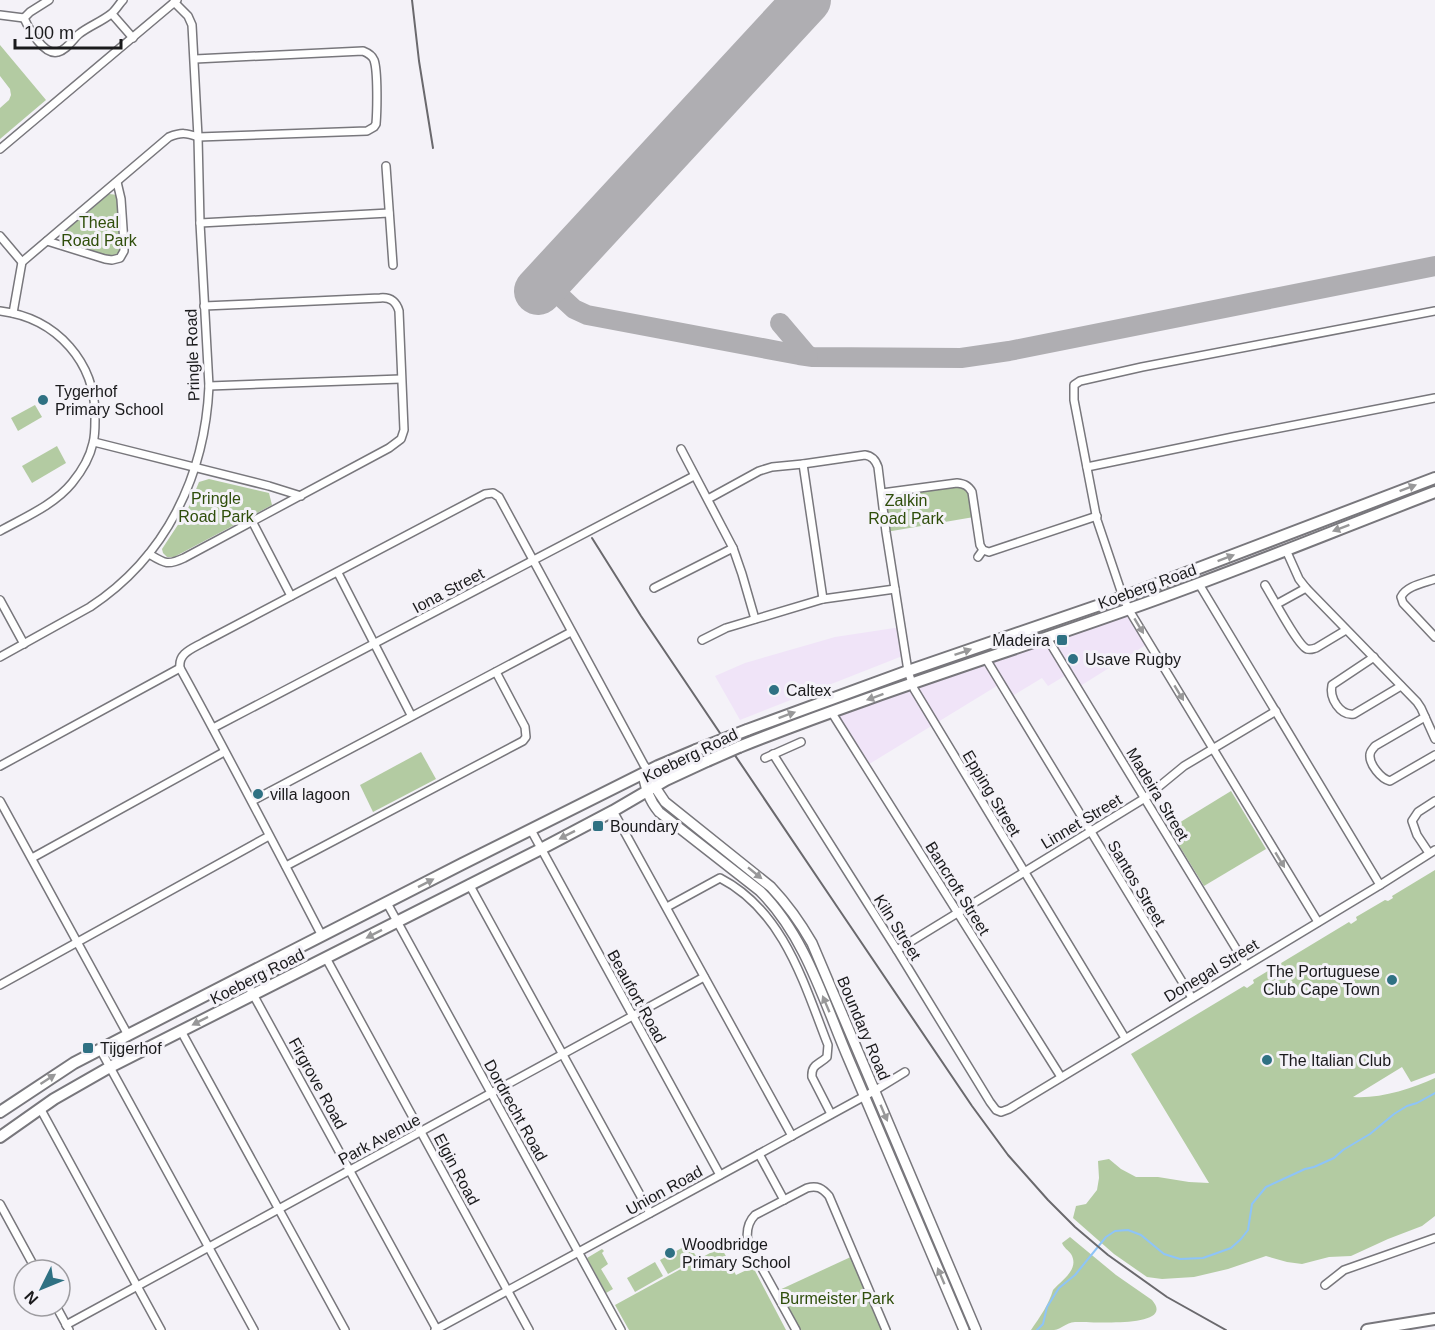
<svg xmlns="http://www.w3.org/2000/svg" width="1435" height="1330" font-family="Arial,sans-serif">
	<rect width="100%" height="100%" fill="#f4f2f8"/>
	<g fill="#f0e4f8">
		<polygon points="1129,610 1149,643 1077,688 1068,674 1048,686 1042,678 1009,698 1000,684 866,766 832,713"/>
		<polygon points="901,627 905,655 740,720 715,676 745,663 835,637"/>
	</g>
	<g fill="#b3cba2">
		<polygon points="0,45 46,100 0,139 0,108 9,100 11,95 10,89 0,76"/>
		<polygon points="109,194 118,195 122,250 119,255 113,258 65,243 63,241 63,233"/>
		<polygon points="35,405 42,417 18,431 11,418"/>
		<polygon points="57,446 66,463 32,483 22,466"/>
		<polygon points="209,479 269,493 272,505 174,557 167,557 163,553 162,549 187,511 199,482"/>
		<polygon points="958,482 969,489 974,517 886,532 882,493"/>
		<polygon points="421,752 436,779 373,812 360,785"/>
		<polygon points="1231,791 1266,849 1204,886 1169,829"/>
		<path d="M1435 870V1073L1411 1082 1402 1067 1353 1097C1379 1099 1411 1089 1435 1078V1216L1422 1226 1388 1239 1351 1256 1329 1257 1302 1264 1287 1262 1266 1256 1228 1269 1194 1277 1162 1279 1147 1277 1114 1254 1073 1218 1076 1206 1086 1204 1097 1190 1099 1178 1098 1161 1109 1159 1121 1169 1136 1177H1158L1189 1182 1209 1183 1131 1054 1244 986 1247 988 1254 983 1253 980 1349 922 1351 924 1357 920 1356 917 1385 900 1388 901 1393 898 1392 896Z"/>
		<path d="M1070 1237 1116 1275 1152 1300C1178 1330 1085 1321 1075 1322 1065 1323 1062 1329 1054 1330 1047 1330 1038 1330 1031 1330 1040 1317 1049 1304 1053 1290 1062 1280 1080 1269 1071 1254 1068 1250 1064 1248 1062 1243Z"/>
		<polygon points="689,1244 697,1258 668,1274 660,1260"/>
		<polygon points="721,1247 736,1275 753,1267 786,1330 629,1330 615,1305"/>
		<polygon points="602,1249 604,1251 602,1253 608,1264 601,1269 613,1289 606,1293 587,1258"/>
		<polygon points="855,1255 886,1330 796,1330 775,1292"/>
		<polygon points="655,1262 663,1276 635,1292 627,1278"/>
	</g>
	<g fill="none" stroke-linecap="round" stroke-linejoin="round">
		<polyline stroke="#8ec4f8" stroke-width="2" points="1037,1330 1043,1324 1047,1307 1059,1288 1075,1275 1106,1237 1115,1231 1128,1230 1141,1235 1164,1254 1180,1259 1203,1258 1231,1248 1241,1239 1248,1230 1252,1204 1266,1187 1305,1169 1314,1167 1334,1158 1343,1150 1370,1134 1394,1114 1407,1106 1417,1103 1435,1093"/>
		<g stroke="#afaeb2" stroke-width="20">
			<polyline points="546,283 574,309 587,315 799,355 813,357 961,358 1009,351 1435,266"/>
			<polyline points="780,323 808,356"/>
		</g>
		<polyline stroke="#afaeb2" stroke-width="48" points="538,291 807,0"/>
		<g stroke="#78777c" stroke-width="10">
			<g id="street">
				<polyline points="112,14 133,38"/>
				<polyline points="0,15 24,18"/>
				<path d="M24 18C29 29 44 56 58 52 67 50 73 39 79 34 89 26 101 22 111 14 116 10 119 4 123 0"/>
				<polyline points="24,18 30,12 49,0"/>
				<polyline points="0,149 177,0"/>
				<polyline points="386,166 393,265"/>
				<polyline points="200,223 389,213"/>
				<polyline points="0,236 22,262"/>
				<polyline points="47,241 105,259 112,260 120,258 124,251 124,243 121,199 117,182"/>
				<path d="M0 311C57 318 97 363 95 420 95 427 95 436 93 443 90 457 81 472 72 483 54 505 25 517 0 531"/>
				<path d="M13 313 22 262 169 137C182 132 186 133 198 137L367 131 374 127 376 124C377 112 378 71 374 60 372 55 368 53 363 51L195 59"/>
				<polyline points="209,386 401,379"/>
				<polyline points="94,442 269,486 301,496"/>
				<polyline points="681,449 733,548 742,574 755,619"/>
				<polyline points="803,464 823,599"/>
				<polyline points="1087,467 1233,437 1435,398"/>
				<path d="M882 493 957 483C964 484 968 485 972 492L980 545 983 550 989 552 1097 516"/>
				<path d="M708 499 759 471 772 467 803 464 865 455C873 456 876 461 878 467L886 532 908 671 914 689 1125 1038"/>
				<polyline points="252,521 291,596"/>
				<polyline points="1286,550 1299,579 1306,588 1417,702 1421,708 1435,739"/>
				<path d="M149 554C164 563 167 566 184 558L389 448 401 439 404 430 399 311C396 301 390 297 380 298L204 306"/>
				<polyline points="978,557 983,550"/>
				<polyline points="338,573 411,715"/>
				<path d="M1435 579C1424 583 1406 586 1401 597L1403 603 1435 637"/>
				<polyline points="1199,584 1380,885"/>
				<path d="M1265 585C1272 596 1298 646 1307 649 1311 650 1312 649 1316 648L1346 630"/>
				<polyline points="654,588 733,548"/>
				<polyline points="0,600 24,644"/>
				<polyline points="1277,604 1306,588"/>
				<polyline points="1047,638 1246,965"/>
				<polyline points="702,640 726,628 823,599 895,589"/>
				<path d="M0 657 90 607C166 557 205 476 209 386L200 223 198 137 192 25 188 16 174 2"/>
				<path d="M1374 657 1332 685C1329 698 1340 716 1354 714L1401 686"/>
				<polyline points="986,659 1192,998"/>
				<polyline points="832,713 1061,1077"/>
				<path d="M1425 717 1375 746C1373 749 1370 751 1370 755 1369 764 1381 779 1390 781L1435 755"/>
				<polyline points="213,728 694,476"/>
				<polyline points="773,754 897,950 990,1102 996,1110 1001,1112 1009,1109 1380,885 1435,850"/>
				<polyline points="765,758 801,742"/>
				<polyline points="0,766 180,668"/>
				<polyline points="0,801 128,1035"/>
				<polyline points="252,801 571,632"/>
				<polyline points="613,811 792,1136"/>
				<polyline points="531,830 720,1175"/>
				<polyline points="1429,853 1417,835 1412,821 1418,812 1435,801"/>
				<polyline points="32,858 224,752"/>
				<polyline points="286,866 523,741 526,737 525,727 496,672"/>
				<polyline points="469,884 650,1213"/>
				<polyline points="387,903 621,1330"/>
				<path d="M667 907 720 878C784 911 804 984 828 1045L827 1057C819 1065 811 1064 812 1077L831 1114"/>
				<polyline points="1318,922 1129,610 1123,597 1097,520 1074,400 1074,385 1080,381 1142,367 1435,311"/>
				<path d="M322 936C275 846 229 757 180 668 178 653 192 649 204 642L485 494 493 493 499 497 644 765 649 771"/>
				<polyline points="897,950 1145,798 1184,766 1276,711"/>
				<polyline points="326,958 529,1330"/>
				<polyline points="243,976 437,1330"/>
				<polyline points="0,985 269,836"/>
				<polyline points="181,1031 345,1330"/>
				<polyline points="100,1049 254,1330"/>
				<polyline points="40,1108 161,1330"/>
				<polyline points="759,1154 784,1200"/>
				<polyline points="0,1204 36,1270"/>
				<polyline points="1325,1285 1344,1270 1435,1238"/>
				<polyline points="56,1306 69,1330"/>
				<polyline points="66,1325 704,977"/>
				<polyline points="435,1330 759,1154 874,1091 905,1072"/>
				<path d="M796 1330 748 1243C746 1232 747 1223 755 1215L807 1188C817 1185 822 1188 829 1196L886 1330"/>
			</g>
		</g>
		<g stroke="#78777c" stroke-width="12">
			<g id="secondary">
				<path d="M649 771 655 787 665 802 771 887C787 904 800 922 812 943L976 1330"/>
				<path d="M643 774C646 789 649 800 659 812L760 891C806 937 824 1002 849 1060 888 1150 925 1240 964 1330"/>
			</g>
		</g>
		<g stroke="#78777c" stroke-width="14">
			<g id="primary">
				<polyline points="747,730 908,671 1123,597 1435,478"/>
				<path d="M739 747C867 696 999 655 1129 609 1232 573 1333 531 1435 492"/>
				<polyline points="0,1112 74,1063 128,1035 462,864 658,766 696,750"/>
				<polyline points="0,1137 54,1099 110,1067 541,849 613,811 666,780 707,761"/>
				<polyline points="1367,1330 1435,1319"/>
			</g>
		</g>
		<use href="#street" stroke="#fff" stroke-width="7"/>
		<use href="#secondary" stroke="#fff" stroke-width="9"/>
		<use href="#primary" stroke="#fff" stroke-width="10"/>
		<g stroke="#6a696d" stroke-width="2">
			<polyline points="412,0 419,61 433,148"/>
			<polyline points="592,538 641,616 838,908 972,1106 1008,1155 1048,1200 1075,1227 1108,1255 1167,1297 1226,1330"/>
		</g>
		<g stroke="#78777c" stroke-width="14" stroke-linecap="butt">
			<g id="primary-bridge">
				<polyline points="696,750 747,730"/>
				<polyline points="707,761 739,747"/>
			</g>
		</g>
		<use href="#primary-bridge" stroke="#fff" stroke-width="10"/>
	</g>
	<defs><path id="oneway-solid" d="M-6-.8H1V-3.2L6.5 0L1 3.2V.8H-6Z" transform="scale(1.5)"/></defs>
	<g fill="#989899">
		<use href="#oneway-solid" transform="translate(1408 488) rotate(-21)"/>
		<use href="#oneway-solid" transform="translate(1341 528) rotate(159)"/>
		<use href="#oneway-solid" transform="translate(1226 558) rotate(-21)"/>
		<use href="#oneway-solid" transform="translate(1139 626) rotate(59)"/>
		<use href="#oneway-solid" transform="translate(963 652) rotate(-19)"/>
		<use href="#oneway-solid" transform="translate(1179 693) rotate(59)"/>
		<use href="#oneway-solid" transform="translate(875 697) rotate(160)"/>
		<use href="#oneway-solid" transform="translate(787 715) rotate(-20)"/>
		<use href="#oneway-solid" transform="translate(567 835) rotate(153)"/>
		<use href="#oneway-solid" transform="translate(1280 860) rotate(59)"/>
		<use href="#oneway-solid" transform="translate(755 873) rotate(39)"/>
		<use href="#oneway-solid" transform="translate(426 883) rotate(-27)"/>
		<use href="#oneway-solid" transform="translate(374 934) rotate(153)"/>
		<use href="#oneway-solid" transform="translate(826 1004) rotate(-113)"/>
		<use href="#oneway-solid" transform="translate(200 1021) rotate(153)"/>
		<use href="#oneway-solid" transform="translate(48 1079) rotate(-33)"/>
		<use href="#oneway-solid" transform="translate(884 1113) rotate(67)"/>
		<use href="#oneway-solid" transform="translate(941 1276) rotate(-113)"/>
	</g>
	<g fill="#2f7183" stroke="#f4f2f8" stroke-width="2">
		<circle cx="43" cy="400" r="6"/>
		<rect x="1056" y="634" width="12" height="12" rx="3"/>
		<circle cx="1073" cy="659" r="6"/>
		<circle cx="774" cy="690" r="6"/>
		<circle cx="258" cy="794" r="6"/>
		<rect x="592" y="820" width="12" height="12" rx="3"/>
		<circle cx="1392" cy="980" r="6"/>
		<rect x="82" y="1042" width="12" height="12" rx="3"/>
		<circle cx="1267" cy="1060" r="6"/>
		<circle cx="670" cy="1253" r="6"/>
	</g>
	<g text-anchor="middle" stroke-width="6" stroke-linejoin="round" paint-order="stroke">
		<g font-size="16" fill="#2f4e0b" stroke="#f4f2f8">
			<text x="99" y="228">Theal<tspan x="99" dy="18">Road Park</tspan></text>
			<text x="216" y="504">Pringle<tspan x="216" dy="18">Road Park</tspan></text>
			<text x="906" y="506">Zalkin<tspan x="906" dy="18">Road Park</tspan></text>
			<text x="837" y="1304">Burmeister Park</text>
		</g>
		<g font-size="16" fill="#1a1a1c" stroke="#f4f2f8">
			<text transform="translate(192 355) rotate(-92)" y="6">Pringle Road</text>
			<text transform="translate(1147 586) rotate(-20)" y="6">Koeberg Road</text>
			<text transform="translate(448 590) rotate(-28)" y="6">Iona Street</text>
			<text transform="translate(690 755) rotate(-26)" y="6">Koeberg Road</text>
			<text transform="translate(992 793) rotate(59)" y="6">Epping Street</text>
			<text transform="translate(1158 794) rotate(59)" y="6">Madeira Street</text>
			<text transform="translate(1081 821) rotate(-31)" y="6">Linnet Street</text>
			<text transform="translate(1137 883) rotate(59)" y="6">Santos Street</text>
			<text transform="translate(958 888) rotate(58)" y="6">Bancroft Street</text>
			<text transform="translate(898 927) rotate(58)" y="6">Kiln Street</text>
			<text transform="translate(1211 970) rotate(-31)" y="6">Donegal Street</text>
			<text transform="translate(257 976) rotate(-27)" y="6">Koeberg Road</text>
			<text transform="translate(637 996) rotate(61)" y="6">Beaufort Road</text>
			<text transform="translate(864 1028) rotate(67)" y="6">Boundary Road</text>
			<text transform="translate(318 1083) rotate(61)" y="6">Firgrove Road</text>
			<text transform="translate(516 1110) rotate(61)" y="6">Dordrecht Road</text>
			<text transform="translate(379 1139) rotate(-28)" y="6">Park Avenue</text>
			<text transform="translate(457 1169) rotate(62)" y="6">Elgin Road</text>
			<text transform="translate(664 1190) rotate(-29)" y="6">Union Road</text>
		</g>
		<g font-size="16" fill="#1a1a1c" stroke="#f4f2f8" text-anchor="start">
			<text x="55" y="397">Tygerhof<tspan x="55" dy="18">Primary School</tspan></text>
			<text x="1050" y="646" text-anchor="end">Madeira</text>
			<text x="1085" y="665">Usave Rugby</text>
			<text x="786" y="696">Caltex</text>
			<text x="270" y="800">villa lagoon</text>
			<text x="610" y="832">Boundary</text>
			<text x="1380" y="977" text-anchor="end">The Portuguese<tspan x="1380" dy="18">Club Cape Town</tspan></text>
			<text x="100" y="1054">Tijgerhof</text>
			<text x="1279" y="1066">The Italian Club</text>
			<text x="682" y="1250">Woodbridge<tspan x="682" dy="18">Primary School</tspan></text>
		</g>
	</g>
	<g transform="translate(42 1288) rotate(227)"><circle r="28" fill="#f4f2f8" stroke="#9d9ca0" stroke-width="1.5"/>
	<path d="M0-4.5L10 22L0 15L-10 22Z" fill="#2f7183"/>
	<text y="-9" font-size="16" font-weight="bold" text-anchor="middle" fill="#1a1a1c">N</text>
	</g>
	<path d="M15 39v9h106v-9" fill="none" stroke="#1a1a1c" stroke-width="3"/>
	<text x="24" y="39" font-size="18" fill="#1a1a1c" stroke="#f4f2f8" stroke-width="4.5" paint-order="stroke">100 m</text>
</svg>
